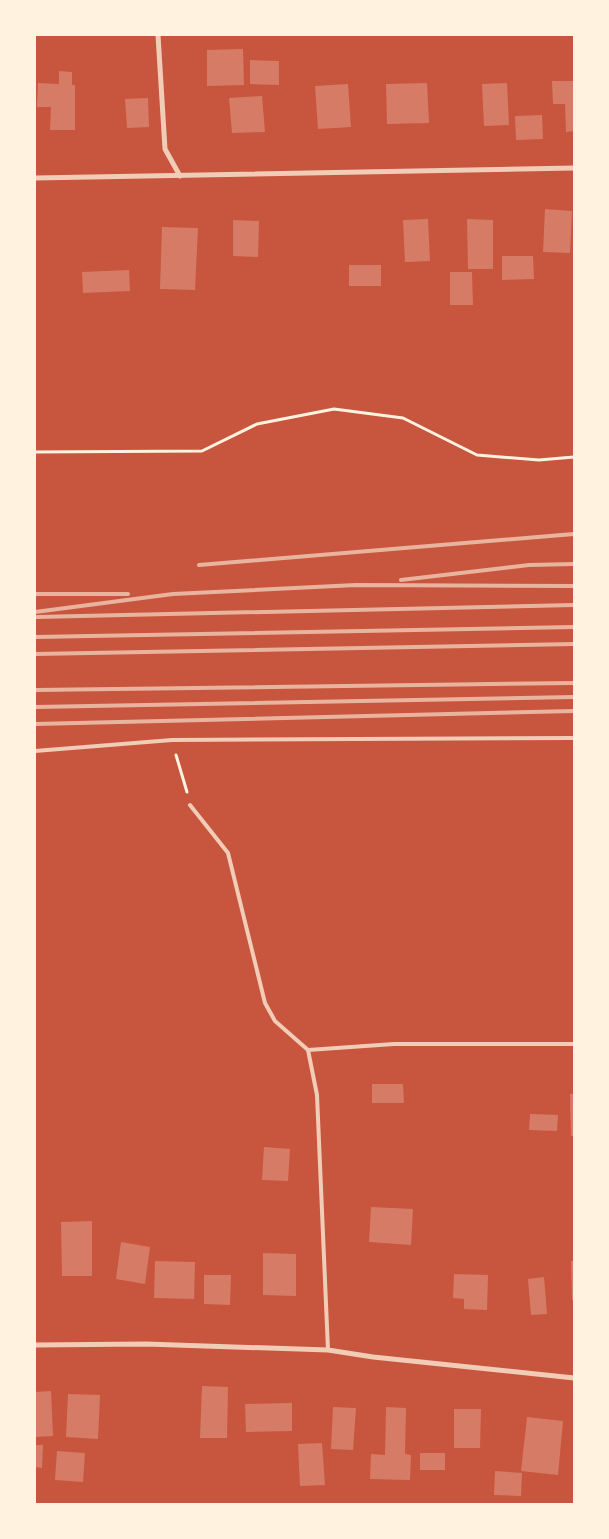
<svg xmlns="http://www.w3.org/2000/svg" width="609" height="1539" font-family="Commissioner,sans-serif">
	<rect width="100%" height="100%" fill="#c8553d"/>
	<g fill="#d67c66">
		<polygon points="243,49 244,85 207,86 207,50"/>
		<polygon points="250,60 279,61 279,85 250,84"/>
		<polygon points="59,71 72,72 72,85 75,85 75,130 50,130 51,107 37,107 38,83 59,84"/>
		<polygon points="552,81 574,81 574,131 566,132 565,104 553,104"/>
		<polygon points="427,83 429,123 387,124 386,84"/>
		<polygon points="507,83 509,125 484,126 482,84"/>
		<polygon points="348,84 351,127 318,129 315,86"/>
		<polygon points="262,96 265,132 232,133 229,98"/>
		<polygon points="148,98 149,127 127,128 125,99"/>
		<polygon points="542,115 543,139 516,140 515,116"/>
		<polygon points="545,209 572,211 570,253 543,252"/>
		<polygon points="428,219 430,261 405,262 403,220"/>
		<polygon points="467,219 493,220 493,269 468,269"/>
		<polygon points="233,220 259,221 258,257 233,256"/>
		<polygon points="162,227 198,228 195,290 160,289"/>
		<polygon points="502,256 533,256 534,279 502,280"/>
		<rect x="349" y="265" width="32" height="21"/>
		<polygon points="129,270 130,291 83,293 82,272"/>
		<polygon points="450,272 472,272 473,305 450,305"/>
		<polygon points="372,1084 403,1084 404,1103 372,1103"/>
		<polygon points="570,1094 574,1094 574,1136 571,1136"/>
		<polygon points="530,1114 558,1115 557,1131 529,1130"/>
		<polygon points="264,1147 290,1149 288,1181 262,1180"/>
		<polygon points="371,1207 413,1209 411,1245 369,1242"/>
		<polygon points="92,1221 92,1276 62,1276 61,1222"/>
		<polygon points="121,1242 150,1247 145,1284 116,1279"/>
		<polygon points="263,1253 296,1254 296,1296 263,1295"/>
		<polygon points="155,1261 195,1262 194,1299 154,1298"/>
		<polygon points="571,1261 574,1261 574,1300 572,1300"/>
		<polygon points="454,1274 488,1275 487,1310 464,1309 464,1299 453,1298"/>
		<polygon points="204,1275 231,1275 230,1305 204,1304"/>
		<polygon points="544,1277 547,1314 531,1315 528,1279"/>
		<polygon points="202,1386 228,1387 227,1438 200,1438"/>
		<polygon points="51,1391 53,1436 35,1437 35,1392"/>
		<polygon points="68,1394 100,1395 98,1439 66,1437"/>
		<polygon points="292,1403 292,1431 246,1432 245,1404"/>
		<polygon points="333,1407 356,1408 353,1450 331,1449"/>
		<polygon points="386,1407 406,1408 405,1454 411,1455 410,1480 370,1479 371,1454 385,1455"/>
		<polygon points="454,1409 481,1409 480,1448 454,1448"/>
		<polygon points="527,1417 563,1421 558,1475 521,1471"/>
		<polygon points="322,1443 325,1485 300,1486 298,1444"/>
		<polygon points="35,1445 43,1445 42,1468 35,1467"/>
		<polygon points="57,1451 85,1453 83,1482 55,1480"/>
		<rect x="420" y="1453" width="25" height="17"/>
		<polygon points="495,1471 522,1473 521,1496 494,1495"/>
	</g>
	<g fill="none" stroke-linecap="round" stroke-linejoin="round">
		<g stroke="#fff3e0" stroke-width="3">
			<polyline points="35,452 202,451 257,424 334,409 403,418 477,455 539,460 574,457"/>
			<polyline points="176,755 187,792"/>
		</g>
		<g stroke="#f1ccb7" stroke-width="4">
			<polyline points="35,751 172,740 574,738"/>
			<polyline points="190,805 228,853 265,1003 275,1021 308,1050 317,1095 328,1350"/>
			<polyline points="308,1050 394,1044 574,1044"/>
		</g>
		<g stroke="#f1ccb7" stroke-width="5">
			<polyline points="158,35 165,149 180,176"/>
			<polyline points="35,178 574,168"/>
			<polyline points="35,1345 146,1344 328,1350 373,1357 574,1378"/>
		</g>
		<g stroke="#e9b49f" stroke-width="4">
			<polyline points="199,565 574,534"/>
			<polyline points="401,580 529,565 574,564"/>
			<polyline points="35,594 128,594"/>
			<polyline points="35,612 173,594 356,585 574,586"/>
			<polyline points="37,617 574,605"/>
			<polyline points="35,637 574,627"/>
			<polyline points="35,654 574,644"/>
			<polyline points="35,690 574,683"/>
			<polyline points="35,707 574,697"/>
			<polyline points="35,724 574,711"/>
		</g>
	</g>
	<rect width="609" height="1539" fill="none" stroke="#fff3e0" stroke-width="72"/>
</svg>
